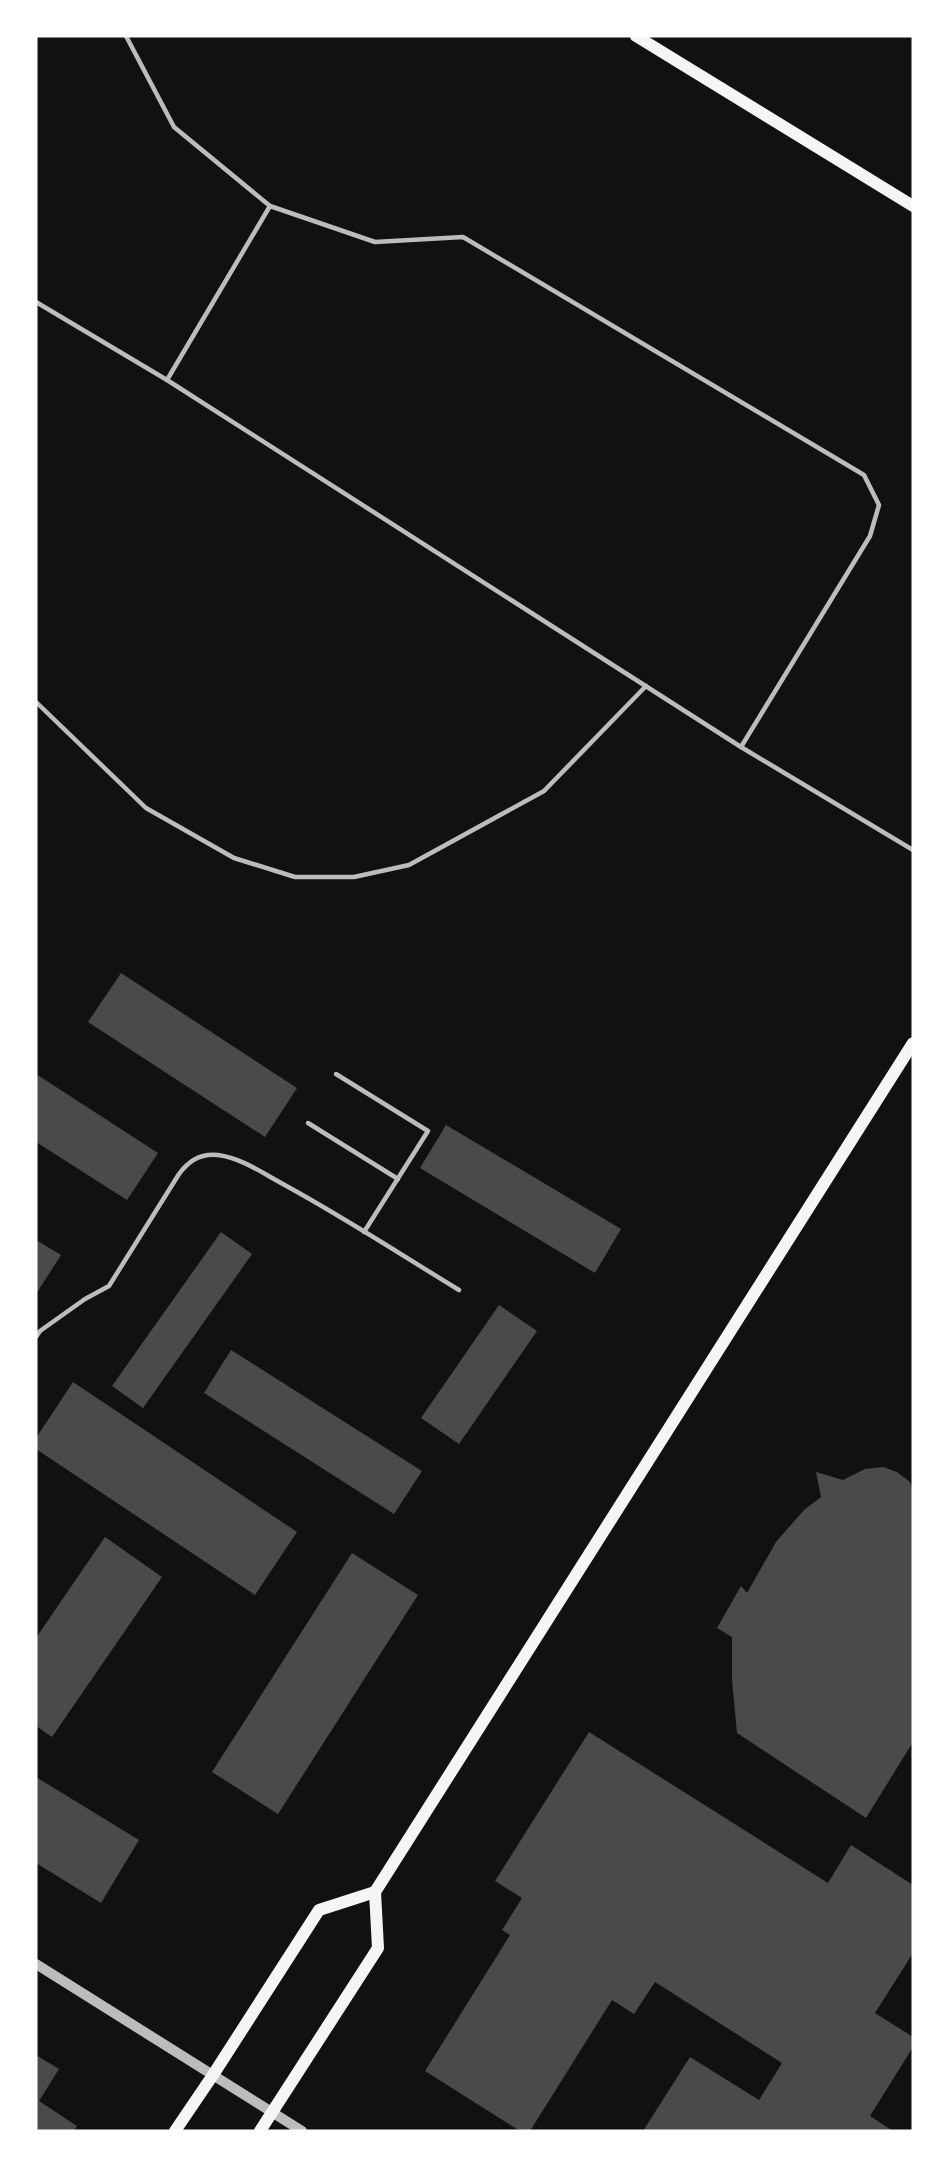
<svg xmlns="http://www.w3.org/2000/svg" width="949" height="2167" font-family="Arial,sans-serif">
	<rect width="100%" height="100%" fill="#111"/>
	<g fill="#4a4a4a">
		<polygon points="121,973 297,1088 265,1137 88,1022"/>
		<polygon points="36,1074 158,1153 127,1200 36,1142"/>
		<polygon points="446,1125 621,1229 595,1273 420,1168"/>
		<polygon points="221,1232 252,1254 143,1408 112,1386"/>
		<polygon points="36,1240 61,1255 36,1294"/>
		<polygon points="499,1305 537,1331 459,1444 421,1418"/>
		<polygon points="231,1350 422,1471 394,1514 204,1393"/>
		<polygon points="73,1382 297,1532 255,1595 36,1449 36,1438"/>
		<polygon points="883,1467 897,1472 910,1482 913,1491 913,1742 866,1818 737,1733 732,1680 732,1637 717,1628 741,1586 747,1593 776,1542 804,1510 821,1497 816,1472 843,1480 865,1469"/>
		<polygon points="105,1537 162,1577 52,1737 36,1726 36,1638"/>
		<polygon points="352,1553 418,1595 278,1814 212,1772"/>
		<polygon points="589,1732 828,1883 851,1845 913,1885 913,1953 875,2013 913,2037 913,2047 870,2116 893,2131 643,2131 690,2057 759,2100 782,2063 655,1982 634,2014 612,2000 530,2131 520,2131 425,2071 510,1935 502,1930 522,1898 495,1881"/>
		<polygon points="36,1777 139,1840 101,1903 36,1863"/>
		<polygon points="36,2055 59,2069 39,2101 77,2126 74,2131 36,2131"/>
	</g>
	<g fill="none" stroke-linecap="round" stroke-linejoin="round">
		<g stroke="#bcbcbc" stroke-width="4.5">
			<polyline points="126,36 174,127 270,206 375,242 463,237 864,475 879,505 870,536 741,747"/>
			<polyline points="36,302 167,380 741,747 913,850"/>
			<polyline points="167,380 270,206"/>
			<polyline points="36,702 146,808 234,858 295,877 354,877 409,865 544,791 646,686"/>
			<polyline points="336,1074 428,1131 364,1232"/>
			<polyline points="308,1123 398,1179"/>
			<path d="M36 1337 40 1331 85 1299 109 1286 179 1174C189 1160 201 1153 218 1155 241 1158 261 1172 281 1183 342 1216 400 1254 459 1290"/>
		</g>
		<polyline stroke="#bcbcbc" stroke-width="10" points="36,1964 302,2131"/>
		<g stroke="#f5f5f5" stroke-width="12">
			<polyline points="636,36 913,206"/>
			<polyline points="175,2131 213,2075 319,1910 375,1892"/>
			<polyline points="260,2131 378,1948 375,1892 913,1043"/>
		</g>
	</g>
	<rect width="949" height="2167" fill="none" stroke="#ffffff" stroke-width="75"/>
</svg>
